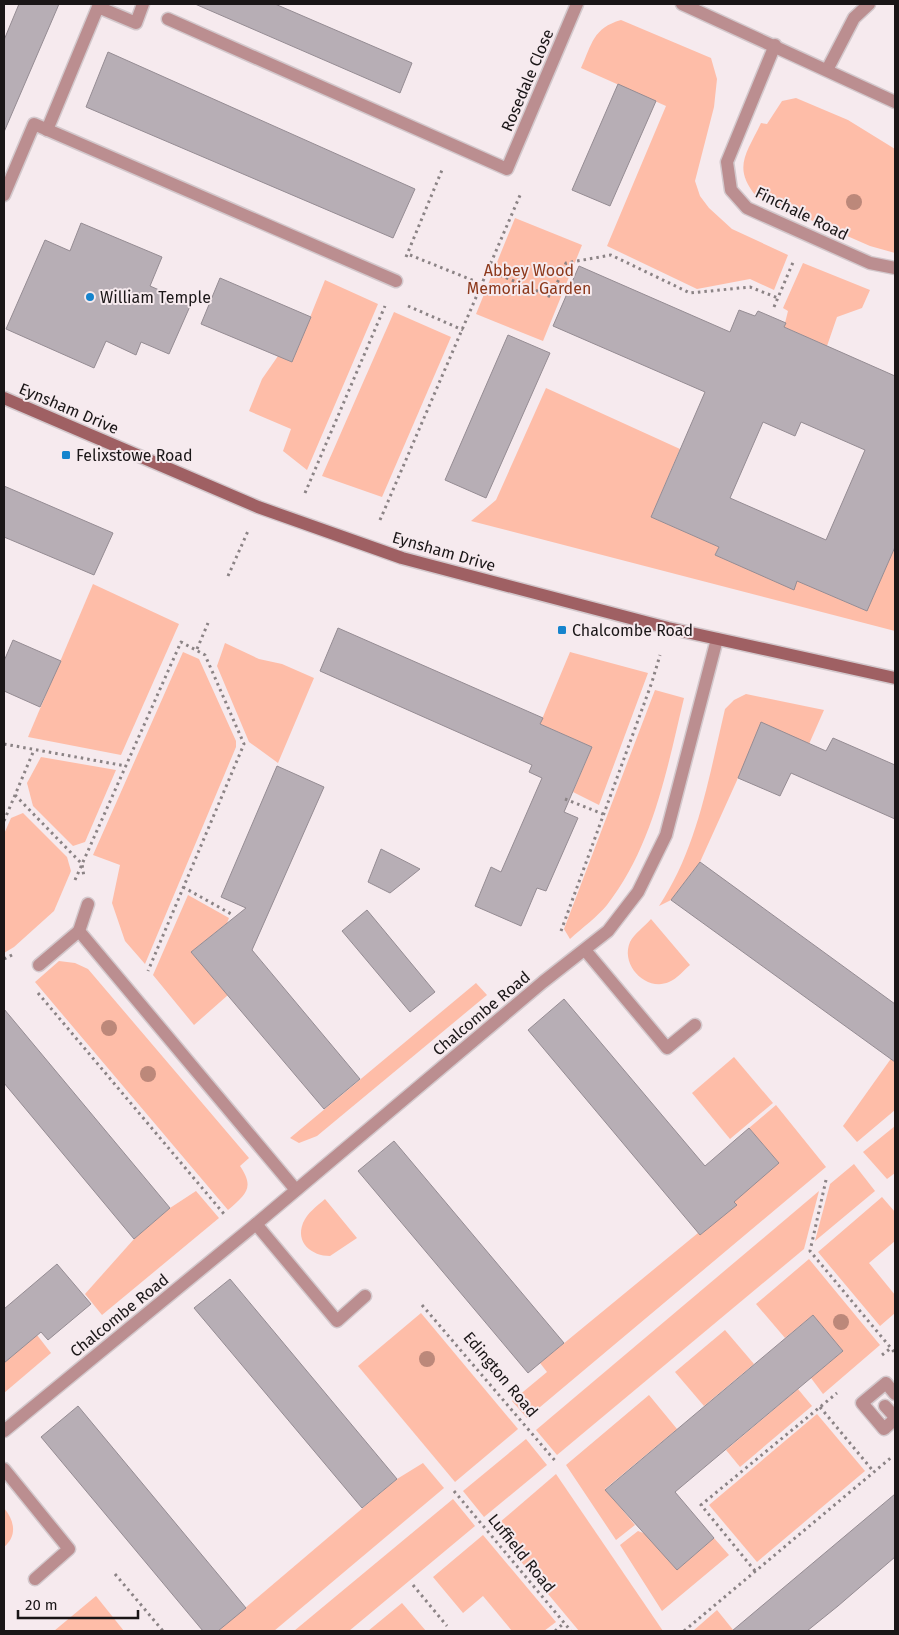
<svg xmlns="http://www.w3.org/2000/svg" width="899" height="1635" font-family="'Fira Sans',sans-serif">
	<rect width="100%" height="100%" fill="#f6eaee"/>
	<g fill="#febda8">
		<path d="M621 20 711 58 717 79 714 107 695 181 700 196 709 208 732 229 788 255 774 290 750 279 697 289 607 246 666 106 581 68C592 44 593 28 621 20Z"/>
		<path d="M796 98 848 120 895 149V253L870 246 756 196C732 167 747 153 761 123L767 124 782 101Z"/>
		<polygon points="515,218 582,245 543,341 476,314"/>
		<polygon points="803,263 870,290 862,308 837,317 827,346 784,327 788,311 783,308"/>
		<polygon points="325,280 378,304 307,470 283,451 291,429 249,411 262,379 278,356 292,362"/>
		<polygon points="394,312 451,337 382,497 322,476"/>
		<polygon points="546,388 680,449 651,517 719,547 715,555 793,589 797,581 867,611 895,547 895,631 471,521 496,500"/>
		<polygon points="93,584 179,624 121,755 28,737"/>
		<polygon points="225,643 259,659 282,664 314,678 278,763 249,742 217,666"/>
		<polygon points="183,652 199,659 236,741 236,747 145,964 125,941 112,903 120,865 93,855"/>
		<polygon points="570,652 648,673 599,805 573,792 592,747 540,724"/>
		<path d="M655 690 684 698C667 769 653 846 607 905 597 917 582 928 570 939L564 929Z"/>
		<path d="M746 694 824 710 809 744 738 778 700 862 671 900 659 906C698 847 709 776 725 709L734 700Z"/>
		<polygon points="41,757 116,770 85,842 73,846 33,806 27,783"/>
		<polygon points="23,813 67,857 71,871 54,911 14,947 4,953 4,834 11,818"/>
		<polygon points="188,895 229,918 227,923 191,952 228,995 194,1025 153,975"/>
		<path d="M651 919 690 965C684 970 677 979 669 982 646 992 620 965 630 942 634 934 645 926 651 919Z"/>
		<path d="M59 961 75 963 88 969 249 1158 240 1166C255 1188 246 1194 228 1210L35 982Z"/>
		<polygon points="476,983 487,995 317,1136 299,1143 290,1138"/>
		<polygon points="895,1053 895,1110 857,1142 843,1126"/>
		<polygon points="734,1057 773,1103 730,1139 692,1093"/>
		<polygon points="776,1105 826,1167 527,1418 512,1401 547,1372 540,1363 698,1233 700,1235 736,1205 733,1201 779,1163 749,1128"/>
		<polygon points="895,1126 895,1173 887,1179 863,1152"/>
		<polygon points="854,1164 875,1191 815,1241 830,1184"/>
		<polygon points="196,1191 219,1218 102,1315 85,1294 134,1239 170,1208"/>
		<polygon points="819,1191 804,1249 557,1455 536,1430"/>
		<polygon points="882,1197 895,1212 895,1241 869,1263 895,1295 895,1313 880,1326 818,1252"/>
		<path d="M325 1199 357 1238 330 1256C312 1256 295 1243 303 1223 307 1213 317 1206 325 1199Z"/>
		<polygon points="809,1259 880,1345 823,1394 811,1378 843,1351 813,1315 785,1338 756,1304"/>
		<polygon points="421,1313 518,1429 455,1482 358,1366"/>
		<polygon points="725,1330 754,1364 704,1406 675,1372"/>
		<polygon points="37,1335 51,1353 4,1393 4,1363"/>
		<polygon points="798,1389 812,1406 740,1467 726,1450"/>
		<polygon points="649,1395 677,1429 605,1489 635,1525 616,1540 566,1465"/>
		<polygon points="817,1414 865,1471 757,1562 709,1505"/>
		<polygon points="526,1439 547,1465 484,1517 463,1491"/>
		<polygon points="423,1463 444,1488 274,1631 218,1631 397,1479"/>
		<polygon points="556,1474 663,1631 579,1631 493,1528"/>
		<polygon points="453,1499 475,1526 349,1631 294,1631"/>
		<path d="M4 1508C14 1520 18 1535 4 1547Z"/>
		<polygon points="638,1531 646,1534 677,1570 714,1538 729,1555 662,1611 620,1545"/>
		<polygon points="483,1535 556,1622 544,1631 512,1631 483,1596 463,1613 433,1577"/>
		<polygon points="96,1596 124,1631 54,1631"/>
		<polygon points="402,1603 426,1631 368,1631"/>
		<polygon points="717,1610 734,1631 693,1631"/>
	</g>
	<g fill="#b7aeb5" stroke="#958c93" fill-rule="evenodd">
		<polygon points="19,4 59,4 4,132 4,40"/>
		<polygon points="195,4 275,4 412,63 400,93"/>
		<polygon points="108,52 415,189 393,238 86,107"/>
		<polygon points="618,84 656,101 610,206 572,190"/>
		<polygon points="81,223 162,257 150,286 191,304 169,354 141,342 136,355 106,341 94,368 6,329 45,240 70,251"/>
		<path d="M579 266 730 332 739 310 755 316 758 311 786 323 784 327 895 376V547L867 611 797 581 794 590 715 555 719 547 651 517 705 392 553 326ZM763 422 795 436 801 422 865 450 826 540 730 498Z"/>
		<polygon points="220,278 311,317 292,362 201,324"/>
		<polygon points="508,335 550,353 486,498 445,480"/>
		<polygon points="4,486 113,533 94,575 4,537"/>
		<polygon points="338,628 543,718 540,724 592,747 564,812 578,818 546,891 537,888 521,926 475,906 491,867 501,872 542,778 529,772 532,765 320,671"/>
		<polygon points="13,640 61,661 40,707 4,691 4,661"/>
		<polygon points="761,722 826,751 833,738 895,765 895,819 791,773 780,796 738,778"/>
		<polygon points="277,766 324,787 252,950 360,1079 324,1109 191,952 246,908 221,897"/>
		<polygon points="381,849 420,869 390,893 368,882"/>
		<polygon points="700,862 895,1004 895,1062 671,900"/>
		<polygon points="367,910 435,992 410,1012 342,931"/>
		<polygon points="564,999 705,1166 749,1128 779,1163 734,1202 737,1205 700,1235 528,1030"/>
		<polygon points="4,1009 170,1208 134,1239 4,1083"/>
		<polygon points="394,1141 564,1343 528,1373 358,1171"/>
		<polygon points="57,1264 91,1304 48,1340 41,1332 4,1363 4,1309"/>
		<polygon points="230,1279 397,1479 362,1508 194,1308"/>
		<polygon points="813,1315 843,1351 675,1492 714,1538 677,1570 605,1490"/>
		<polygon points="78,1406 246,1608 218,1631 203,1631 41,1437"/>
		<polygon points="895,1494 895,1557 838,1606 807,1631 732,1631"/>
	</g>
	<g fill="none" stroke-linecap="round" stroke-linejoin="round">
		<g stroke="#d3c8cc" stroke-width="15">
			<polyline id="lane" points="827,70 854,18 869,4"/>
		</g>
		<g stroke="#d3c8cc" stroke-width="15">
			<g id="street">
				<polyline points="682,4 895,102"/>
				<polyline points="168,19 507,169 577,4"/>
				<polyline points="775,45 727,162 731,190 747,208 870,263 895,268"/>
				<polyline points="47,130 98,7 136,23 143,4"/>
				<polyline points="4,195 34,124 396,281"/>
				<polyline points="88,904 79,931 296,1190"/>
				<polyline points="585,950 667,1048 695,1025"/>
				<polyline points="39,965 79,931"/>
				<polyline points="256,1224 337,1321 365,1296"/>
				<polyline points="895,1394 886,1383 862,1403 884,1429 895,1419"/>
				<polyline points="885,1406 895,1417"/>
				<polyline points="4,1431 256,1224 543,982 608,931 638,892 666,835 717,639"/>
				<polyline points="4,1469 69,1549 35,1579"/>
			</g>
		</g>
		<g stroke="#d3c8cc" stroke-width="15">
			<polyline id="secondary" points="4,398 258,507 402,558 668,628 895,678"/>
		</g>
		<g stroke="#8b8385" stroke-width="3" stroke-dasharray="2.5 4" stroke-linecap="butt">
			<polyline points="410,255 482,284"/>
			<polyline points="406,257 442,170"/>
			<polyline points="488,270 551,297 566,263 611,255 690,293 750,287 778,298"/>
			<polyline points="408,306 463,330"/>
			<polyline points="774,307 794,260"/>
			<polyline points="305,493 385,306"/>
			<polyline points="380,520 521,193"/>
			<polyline points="228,576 248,531"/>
			<polyline points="197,649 208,623"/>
			<polyline points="4,744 126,766"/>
			<polyline points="15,795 82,864 84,877"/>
			<polyline points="565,799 603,814"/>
			<polyline points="4,821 34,750"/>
			<polyline points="75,880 181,642 205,655 244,744 148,971"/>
			<polyline points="183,887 233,915"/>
			<polyline points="561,931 652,682 660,655"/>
			<polyline points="4,959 14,954"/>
			<polyline points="38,993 224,1214"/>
			<polyline points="826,1180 810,1251 895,1353"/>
			<polyline points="422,1305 557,1463"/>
			<polyline points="882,1355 891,1348"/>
			<polyline points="820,1407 874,1472"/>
			<polyline points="454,1491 571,1631"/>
			<polyline points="755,1571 701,1505 837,1393"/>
			<polyline points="115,1574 163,1631"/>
			<polyline points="413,1585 447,1626"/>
			<polyline points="555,1631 564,1623"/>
			<polyline points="684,1631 893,1456"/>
		</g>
		<use href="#lane" stroke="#bb8e90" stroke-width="12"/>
		<use href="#street" stroke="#bb8e90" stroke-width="12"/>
		<use href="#secondary" stroke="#9f6063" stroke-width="12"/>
	</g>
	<g fill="#bc887a">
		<circle cx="854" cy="202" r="8"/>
		<circle cx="109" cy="1028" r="8"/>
		<circle cx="148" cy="1074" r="8"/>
		<circle cx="841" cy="1322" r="8"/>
		<circle cx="427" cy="1359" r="8"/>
	</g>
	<g fill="#1584cd" stroke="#f6eaee" stroke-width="2">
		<circle cx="90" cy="297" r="5"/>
		<rect x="61" y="450" width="10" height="10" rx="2.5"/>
		<rect x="557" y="625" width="10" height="10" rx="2.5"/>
	</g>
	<g text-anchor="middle" stroke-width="4" stroke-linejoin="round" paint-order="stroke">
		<g font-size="16" fill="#1a1617" stroke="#f6eaee">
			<text transform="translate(527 80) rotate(-67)" y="6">Rosedale Close</text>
			<text transform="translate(802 213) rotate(26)" y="6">Finchale Road</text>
			<text transform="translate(69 408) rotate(23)" y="6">Eynsham Drive</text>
			<text transform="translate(444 551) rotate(16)" y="6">Eynsham Drive</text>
			<text transform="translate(481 1013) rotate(-40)" y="6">Chalcombe Road</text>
			<text transform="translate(119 1315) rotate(-39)" y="6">Chalcombe Road</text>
			<text transform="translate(501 1374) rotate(50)" y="6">Edington Road</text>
			<text transform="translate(522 1553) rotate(51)" y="6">Luffield Road</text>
		</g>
		<g font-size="16" fill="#8c381b" stroke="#f6eaee">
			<text x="529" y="276">Abbey Wood<tspan x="529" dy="18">Memorial Garden</tspan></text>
		</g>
		<g font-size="16" fill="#1a1617" stroke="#f6eaee" text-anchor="start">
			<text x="100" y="303">William Temple</text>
			<text x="76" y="461">Felixstowe Road</text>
			<text x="572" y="636">Chalcombe Road</text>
		</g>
	</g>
	<rect width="899" height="1635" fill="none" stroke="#1a1617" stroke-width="10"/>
	<path d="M18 1610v8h120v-8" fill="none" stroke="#1a1617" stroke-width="2.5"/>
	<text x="25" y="1610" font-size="15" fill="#1a1617" stroke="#f6eaee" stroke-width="4" paint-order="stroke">20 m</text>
</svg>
